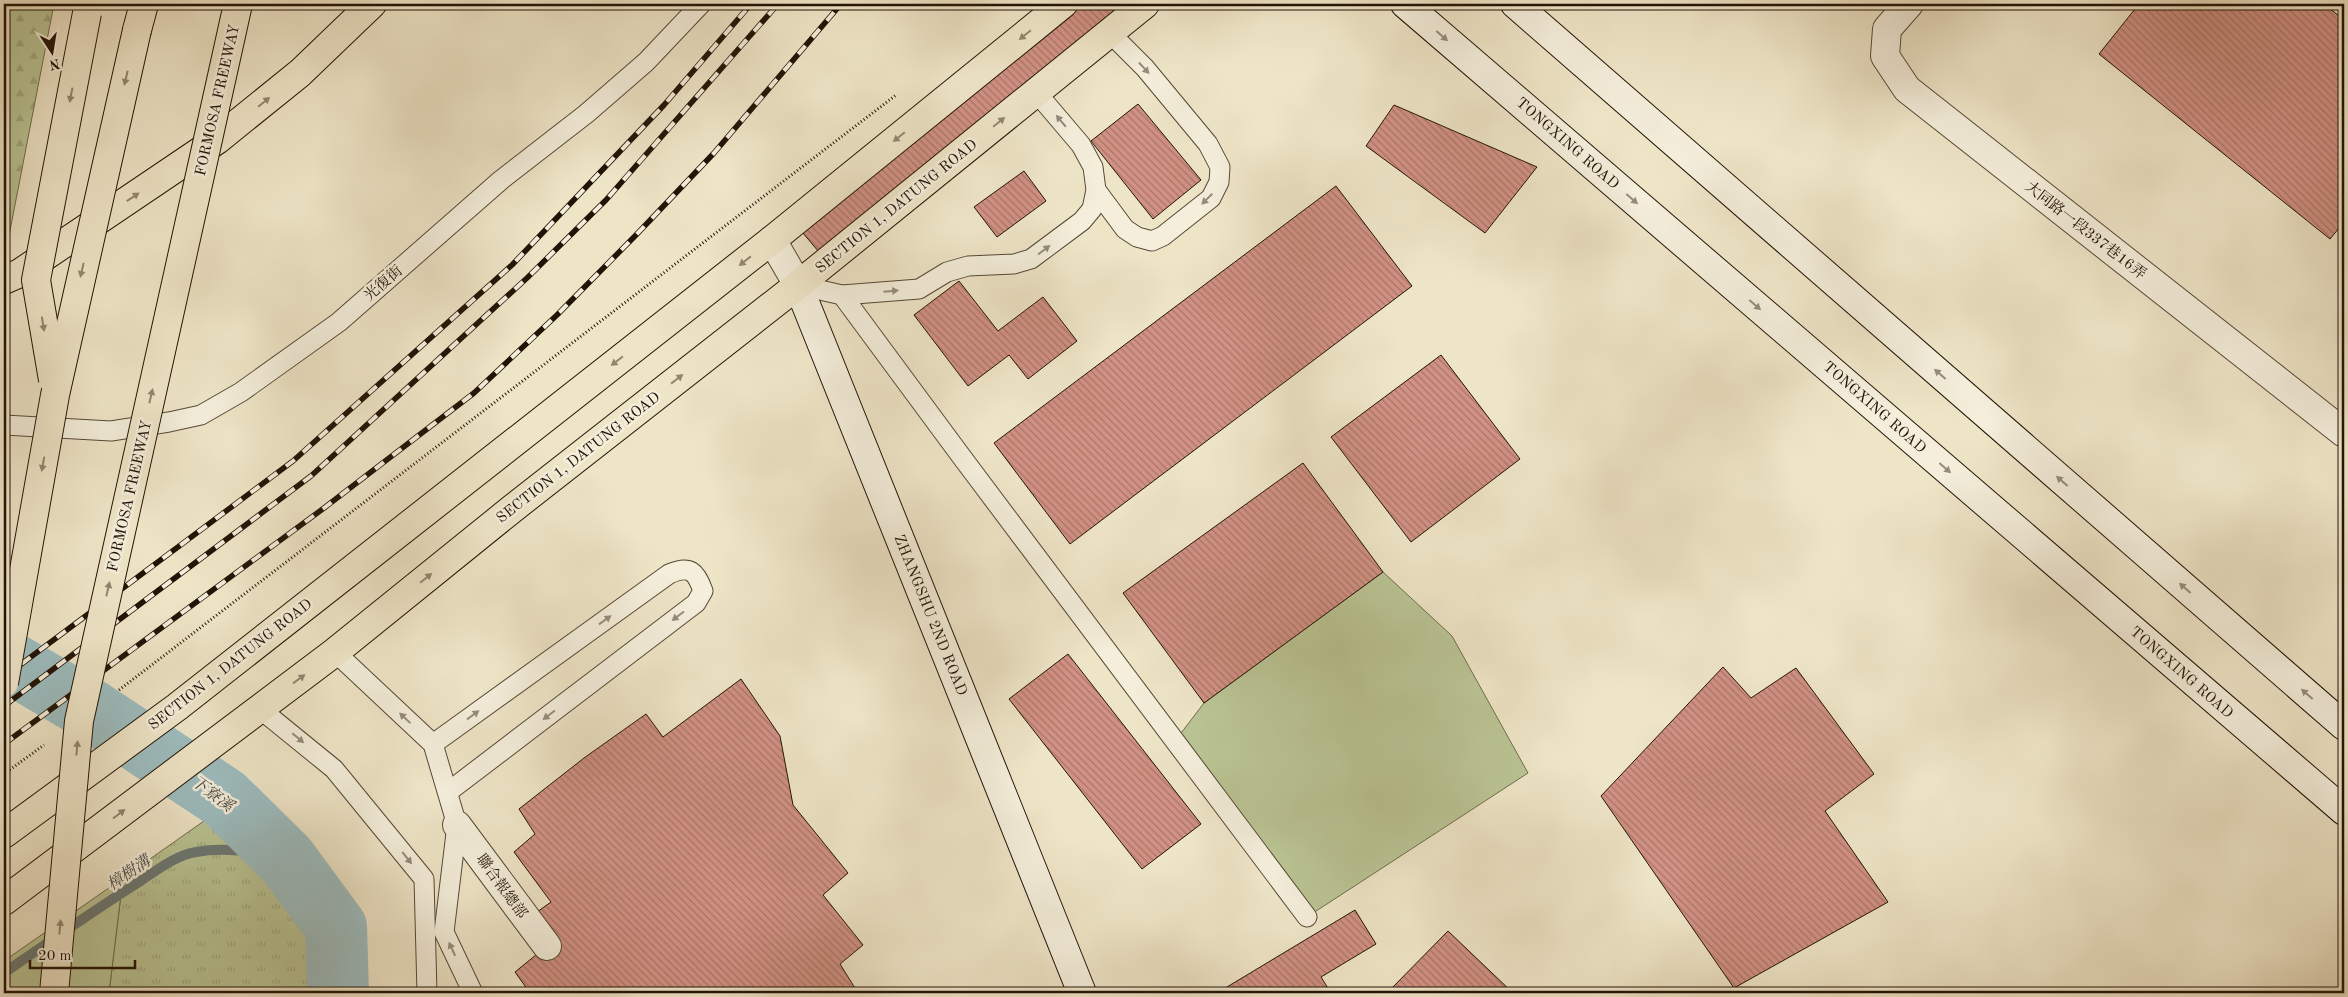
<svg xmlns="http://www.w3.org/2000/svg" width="2348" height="997" font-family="'Old Standard TT','Noto Serif TC',serif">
	<defs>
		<pattern id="grass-tufts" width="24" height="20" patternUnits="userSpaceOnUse" patternTransform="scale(1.25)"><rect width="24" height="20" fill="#bac494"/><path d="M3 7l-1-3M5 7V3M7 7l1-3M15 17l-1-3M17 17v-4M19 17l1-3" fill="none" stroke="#a0a87e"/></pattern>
		<pattern id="forest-firs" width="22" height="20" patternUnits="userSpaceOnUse" patternTransform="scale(1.25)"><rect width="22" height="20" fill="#bac494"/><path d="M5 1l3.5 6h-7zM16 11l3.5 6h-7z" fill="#a0a87e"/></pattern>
		<pattern id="building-back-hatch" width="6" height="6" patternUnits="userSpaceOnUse" patternTransform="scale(1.25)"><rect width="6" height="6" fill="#d19183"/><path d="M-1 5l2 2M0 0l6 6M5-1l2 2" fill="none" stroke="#a97569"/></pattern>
	</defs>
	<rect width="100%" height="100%" fill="#eee5c7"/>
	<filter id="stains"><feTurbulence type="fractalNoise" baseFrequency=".004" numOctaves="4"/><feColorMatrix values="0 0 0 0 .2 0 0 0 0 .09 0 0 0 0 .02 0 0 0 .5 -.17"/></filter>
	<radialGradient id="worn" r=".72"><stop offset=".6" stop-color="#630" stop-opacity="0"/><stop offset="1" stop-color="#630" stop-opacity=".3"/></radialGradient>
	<polygon fill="url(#grass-tufts)" stroke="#6e6c4d" points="211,816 286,859 336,927 338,993 109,993 123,878"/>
	<polygon fill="url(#forest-firs)" stroke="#6e6c4d" points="4,4 54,4 7,246 4,247"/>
	<g fill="#bac494" stroke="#6e6c4d">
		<polygon points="1383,572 1452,636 1528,773 1307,917 1175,741 1204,703"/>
		<polygon points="123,878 109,993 4,993 4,961"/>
	</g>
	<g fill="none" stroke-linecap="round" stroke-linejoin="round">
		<path stroke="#6c7975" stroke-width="10" d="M4 973C49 942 93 911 139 882 156 871 176 855 196 852 227 846 256 853 286 859"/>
		<polyline stroke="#9dbdbf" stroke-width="62" points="4,659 91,710 224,798 286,859 336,927 338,993"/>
	</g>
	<g fill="url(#building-back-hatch)" stroke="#221306">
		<polygon points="1072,4 1137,4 824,258 797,226"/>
		<polygon points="2139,4 2324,4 2344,20 2344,222 2330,239 2099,54"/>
		<polygon points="1138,104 1201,180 1153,219 1091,141"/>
		<polygon points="1394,105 1537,167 1485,233 1366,146"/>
		<polygon points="1024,171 1046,201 997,237 974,207"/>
		<polygon points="1336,186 1412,286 1070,544 994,443"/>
		<polygon points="959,281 998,331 1043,297 1077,341 1028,379 1009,355 968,386 914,315"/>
		<polygon points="1441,355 1520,459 1411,542 1331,437"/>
		<polygon points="1303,463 1383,572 1204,703 1123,593"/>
		<polygon points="1068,654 1201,824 1142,869 1009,699"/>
		<polygon points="1723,667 1751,698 1796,668 1874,774 1825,811 1888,902 1734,988 1601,796"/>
		<polygon points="741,679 780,736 793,805 848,873 823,895 863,945 840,964 858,993 530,993 515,972 547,946 526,920 551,902 514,852 535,834 519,809 584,758 646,714 663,737"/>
		<polygon points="1355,910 1376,944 1321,977 1331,993 1217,993"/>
		<polygon points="1448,931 1513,993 1387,993"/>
	</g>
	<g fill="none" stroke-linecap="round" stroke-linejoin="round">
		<g stroke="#554836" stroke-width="21">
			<g id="lane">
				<polyline points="1096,190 1125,229 1137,237 1152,241 1163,236 1211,198 1219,182 1220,167 1208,144 1145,68 1110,33"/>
				<polyline points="798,285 842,295 961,456 1307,917"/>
				<polyline points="842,295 919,289 947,272 968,266 1014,264 1031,259 1082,221 1092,209 1096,190 1093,167 1081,145 1036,92"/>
				<polyline points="4,425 111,431 169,422 201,415 241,392 339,322 501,180 586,114 646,62 701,4"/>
				<polyline points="335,652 433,744 457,825 444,932 473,993"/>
				<polyline points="259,708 334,769 424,879 427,993"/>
				<path d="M433 744 669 574C690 565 696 571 703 591L696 603 448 792"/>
			</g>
		</g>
		<g stroke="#554836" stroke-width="30">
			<g id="street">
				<polyline points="1909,4 1887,29 1885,56 1907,89 2344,433"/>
				<polyline points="772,240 798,285"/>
				<polyline points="457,825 547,946"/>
			</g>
		</g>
		<g stroke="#221306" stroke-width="30">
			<g id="secondary">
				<polyline points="1405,4 2344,811"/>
				<polyline points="1515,4 2344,726"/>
				<polyline points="798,285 1082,993"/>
			</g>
		</g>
		<g stroke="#221306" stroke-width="30">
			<g id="primary">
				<polyline points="4,834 177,707 772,240 1063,4"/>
				<polyline points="4,901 335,652 512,509 798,285 1145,4"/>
			</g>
		</g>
		<g stroke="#221306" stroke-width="30">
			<g id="highway">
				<polyline points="137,30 144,4"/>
				<polyline points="4,280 20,273 217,140 300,73 372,4"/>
			</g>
		</g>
		<g stroke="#221306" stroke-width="3" stroke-dasharray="1 2.5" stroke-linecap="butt">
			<polyline points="119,690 896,95"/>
			<polyline points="4,774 44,745"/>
		</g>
		<use href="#lane" stroke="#f4eedb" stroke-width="19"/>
		<use href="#street" stroke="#f4eedb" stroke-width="28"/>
		<use href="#secondary" stroke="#f4eedb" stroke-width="28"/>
		<use href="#primary" stroke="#eee5c7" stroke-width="28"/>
		<use href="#highway" stroke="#eee5c7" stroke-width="28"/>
		<g stroke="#221306" stroke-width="5.5">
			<g id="rail">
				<polyline points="4,677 293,461 512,265 664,105 751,4"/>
				<polyline points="4,706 311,476 527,278 606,200 778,4"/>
				<polyline points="4,744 324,508 474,393 557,315 636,235 714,153 841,4"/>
			</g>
		</g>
		<use href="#rail" stroke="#f4eedb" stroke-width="4" stroke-dasharray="11" stroke-linecap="butt"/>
		<g stroke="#221306" stroke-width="30" stroke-linecap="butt">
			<g id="highway-bridge">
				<polyline points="53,380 36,280 87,13"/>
				<polyline points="4,683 55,395 137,30"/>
				<polyline points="54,993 79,721 238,4"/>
			</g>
		</g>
		<use href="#highway-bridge" stroke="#eee5c7" stroke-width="28"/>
	</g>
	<defs><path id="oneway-solid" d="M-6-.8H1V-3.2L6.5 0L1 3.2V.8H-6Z" transform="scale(1.25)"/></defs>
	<g fill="#928670">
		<use href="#oneway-solid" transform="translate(1025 35) rotate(141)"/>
		<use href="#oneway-solid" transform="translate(126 78) rotate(103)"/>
		<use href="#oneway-solid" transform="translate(71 95) rotate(101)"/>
		<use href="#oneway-solid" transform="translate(264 102) rotate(-39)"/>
		<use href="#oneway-solid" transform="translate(999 122) rotate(-39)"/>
		<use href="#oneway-solid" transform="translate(899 137) rotate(141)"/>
		<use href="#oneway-solid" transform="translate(133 197) rotate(-34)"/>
		<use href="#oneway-solid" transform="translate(745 261) rotate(142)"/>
		<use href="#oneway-solid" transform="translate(82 270) rotate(103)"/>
		<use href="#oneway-solid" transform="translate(43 324) rotate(81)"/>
		<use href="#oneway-solid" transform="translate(617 361) rotate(142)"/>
		<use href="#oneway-solid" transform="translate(677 379) rotate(-38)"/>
		<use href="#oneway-solid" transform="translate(151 396) rotate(-77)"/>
		<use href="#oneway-solid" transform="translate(43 464) rotate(100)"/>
		<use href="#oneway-solid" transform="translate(426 578) rotate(-39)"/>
		<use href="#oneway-solid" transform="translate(108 589) rotate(-77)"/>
		<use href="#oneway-solid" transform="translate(299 679) rotate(-36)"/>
		<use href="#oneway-solid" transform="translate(77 748) rotate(-85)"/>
		<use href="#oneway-solid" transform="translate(119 814) rotate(-37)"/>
		<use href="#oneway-solid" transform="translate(60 927) rotate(-85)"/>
	</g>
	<g fill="#968b7b">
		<use href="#oneway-solid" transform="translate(1442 36) rotate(41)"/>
		<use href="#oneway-solid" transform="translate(1144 68) rotate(47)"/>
		<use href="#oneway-solid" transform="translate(1061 121) rotate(-130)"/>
		<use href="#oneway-solid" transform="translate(1207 199) rotate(135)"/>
		<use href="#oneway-solid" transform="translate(1632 199) rotate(41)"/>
		<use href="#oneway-solid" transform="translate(1044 250) rotate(-37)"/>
		<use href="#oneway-solid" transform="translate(891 291) rotate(-5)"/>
		<use href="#oneway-solid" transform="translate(1755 305) rotate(41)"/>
		<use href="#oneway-solid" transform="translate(1940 374) rotate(-139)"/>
		<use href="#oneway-solid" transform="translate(1945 468) rotate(41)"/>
		<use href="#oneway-solid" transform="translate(2062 481) rotate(-139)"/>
		<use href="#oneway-solid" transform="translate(2185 588) rotate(-139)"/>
		<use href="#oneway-solid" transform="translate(678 616) rotate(143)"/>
		<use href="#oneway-solid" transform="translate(605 620) rotate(-36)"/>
		<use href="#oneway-solid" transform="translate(2307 694) rotate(-139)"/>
		<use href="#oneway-solid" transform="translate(473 715) rotate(-36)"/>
		<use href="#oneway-solid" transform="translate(549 715) rotate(143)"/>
		<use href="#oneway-solid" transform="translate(405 718) rotate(-137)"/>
		<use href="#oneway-solid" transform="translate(298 738) rotate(40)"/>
		<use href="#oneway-solid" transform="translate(407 858) rotate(51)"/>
		<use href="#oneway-solid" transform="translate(452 949) rotate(-115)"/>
	</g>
	<g text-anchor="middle" stroke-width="5" stroke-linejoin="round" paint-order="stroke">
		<g font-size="15" fill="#221306" stroke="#f4eedb">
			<text transform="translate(217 100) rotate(-77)" y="5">FORMOSA FREEWAY</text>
			<text transform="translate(1568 143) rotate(41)" y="5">TONGXING ROAD</text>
			<text transform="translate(896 206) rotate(-39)" y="5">SECTION 1, DATUNG ROAD</text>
			<text transform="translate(2086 230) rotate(38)" y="5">大同路一段337巷16弄</text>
			<text transform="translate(383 283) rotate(-41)" y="5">光復街</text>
			<text transform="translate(1875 407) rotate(41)" y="5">TONGXING ROAD</text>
			<text transform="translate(578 457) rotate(-38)" y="5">SECTION 1, DATUNG ROAD</text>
			<text transform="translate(129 496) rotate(-77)" y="5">FORMOSA FREEWAY</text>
			<text transform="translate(931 615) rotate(68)" y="5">ZHANGSHU 2ND ROAD</text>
			<text transform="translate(230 664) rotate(-38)" y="5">SECTION 1, DATUNG ROAD</text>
			<text transform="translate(2182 672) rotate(41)" y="5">TONGXING ROAD</text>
			<text transform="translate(502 886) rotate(54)" y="5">聯合報總部</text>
		</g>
		<g font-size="16" font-style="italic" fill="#4d4e47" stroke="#f4eedb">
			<text transform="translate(213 793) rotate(37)" y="6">下寮溪</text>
			<text transform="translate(128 872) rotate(-34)" y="6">樟樹溝</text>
		</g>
	</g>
	<rect width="2348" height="997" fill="none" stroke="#eee5c7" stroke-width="20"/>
	<rect x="5" y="5" width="2338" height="987" fill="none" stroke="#221306" stroke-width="2.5"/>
	<rect x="10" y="10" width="2328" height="977" fill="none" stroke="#221306"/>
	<g transform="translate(52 52) rotate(168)" stroke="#f4eedb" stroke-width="4" paint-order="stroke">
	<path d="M0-4L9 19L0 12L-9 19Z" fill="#221306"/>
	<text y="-8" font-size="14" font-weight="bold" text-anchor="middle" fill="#221306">N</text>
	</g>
	<path d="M30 960v8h105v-8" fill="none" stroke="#221306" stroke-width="2.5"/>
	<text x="38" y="960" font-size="15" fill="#221306" stroke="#f4eedb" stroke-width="4" paint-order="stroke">20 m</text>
	<rect width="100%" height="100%" filter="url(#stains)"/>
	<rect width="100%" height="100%" fill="url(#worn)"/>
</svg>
